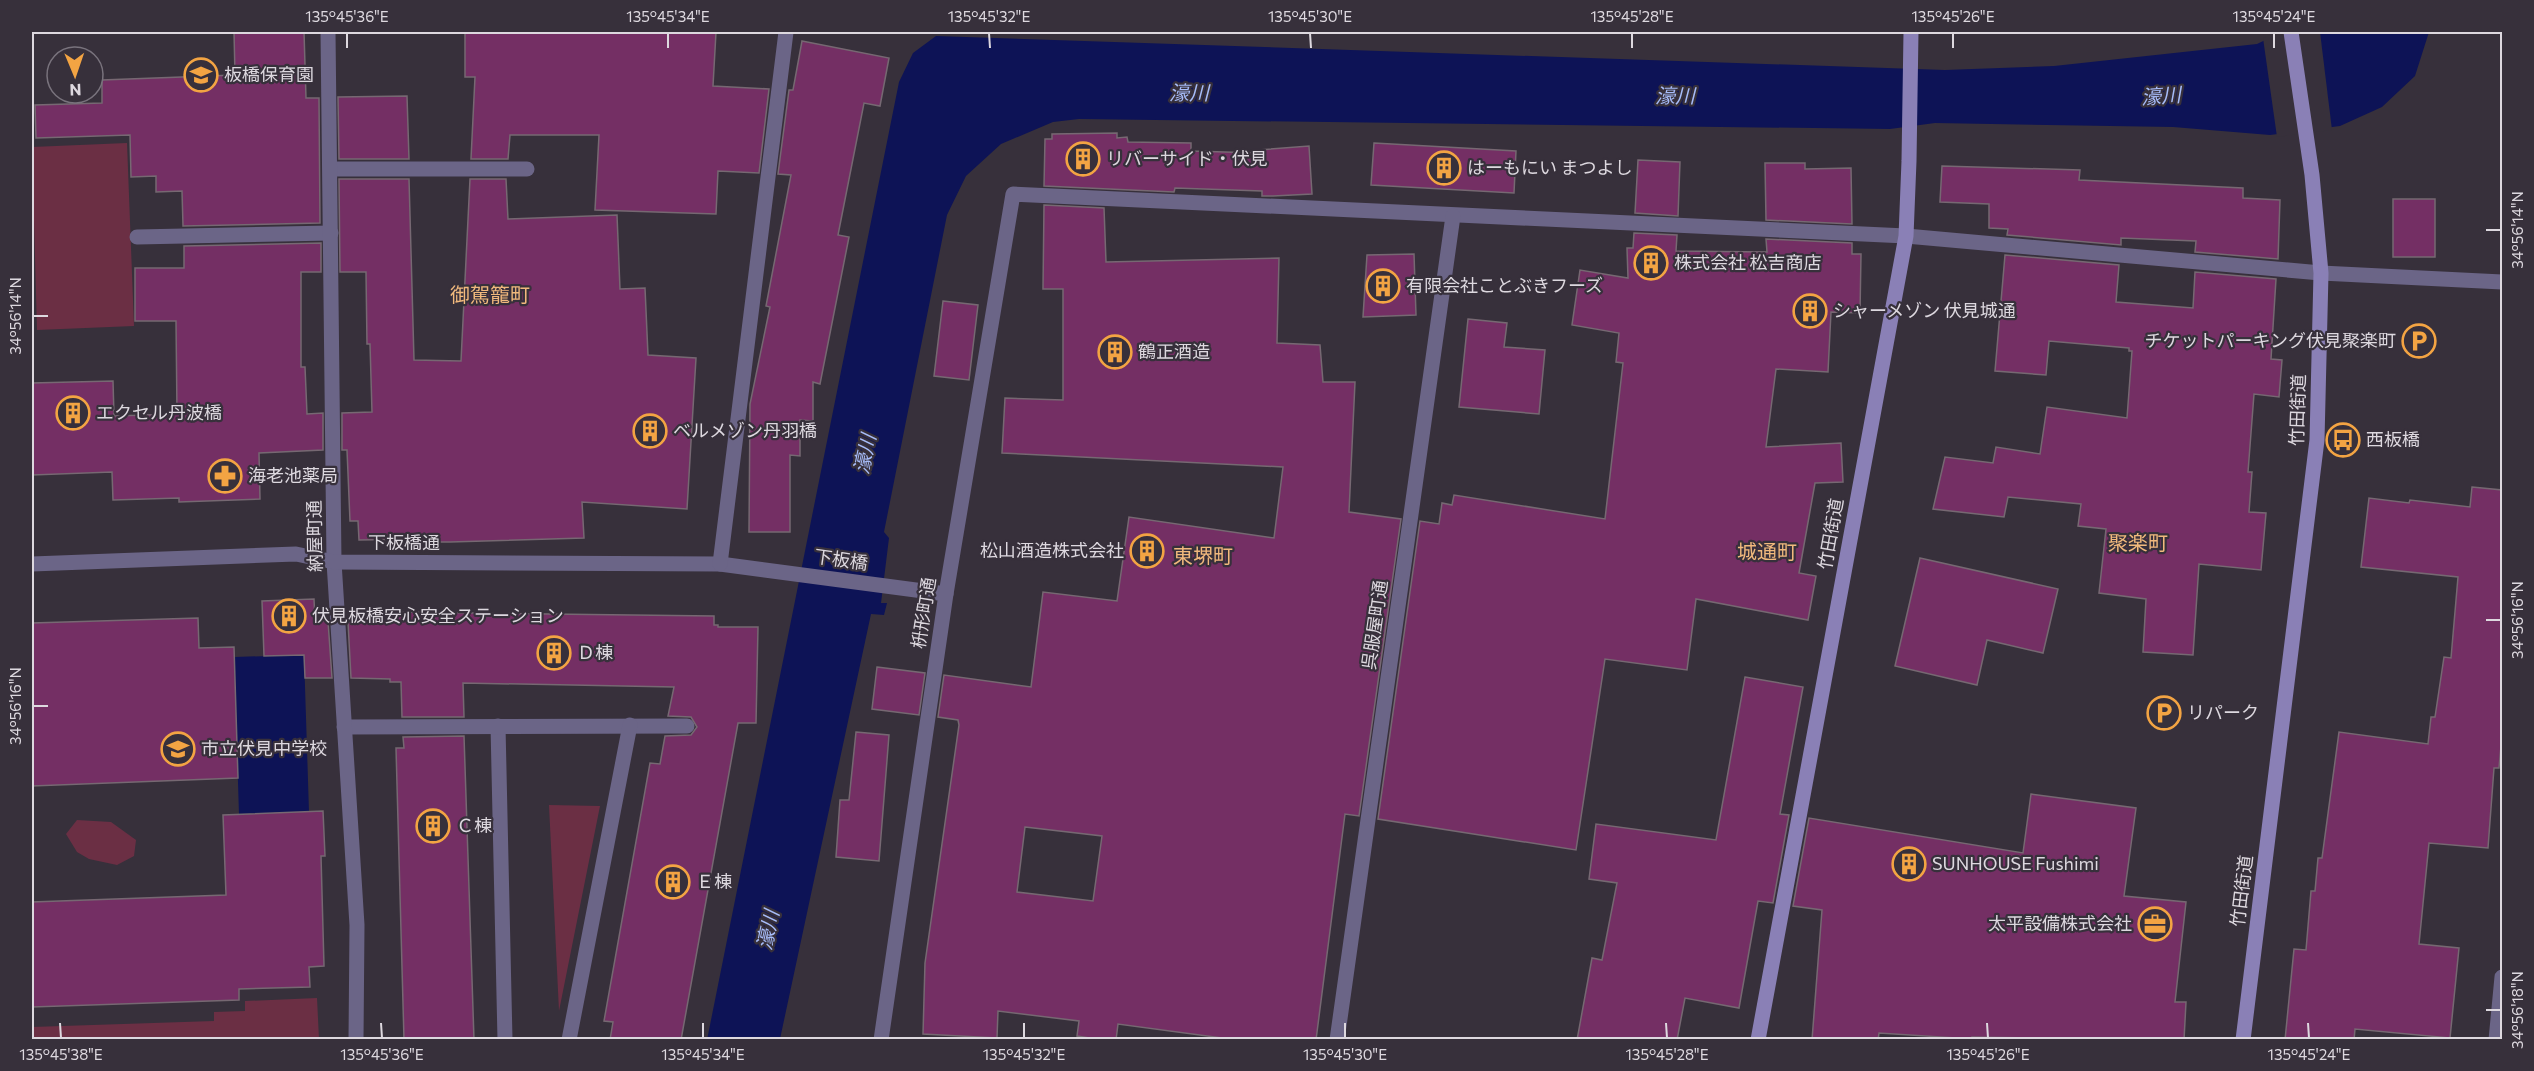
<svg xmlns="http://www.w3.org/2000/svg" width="2534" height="1071" font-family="Commissioner,'Noto Sans JP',sans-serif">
	<rect width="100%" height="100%" fill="#37303b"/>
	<g fill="#6b2f44">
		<polygon points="127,143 134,326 37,330 32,147"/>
		<polygon points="549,805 600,806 559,1011"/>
		<polygon points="77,820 111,822 136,840 134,856 117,865 89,859 77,852 66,834"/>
		<polygon points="317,998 319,1039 32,1039 32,1027 214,1021 214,1012 245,1011 245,1001"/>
	</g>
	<g fill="#0d1356">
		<polygon points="2282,32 2429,32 2415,76 2382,107 2340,126 2270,135 2173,127 1935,123 1890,129 1079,119 1053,122 1001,144 966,176 947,215 884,532 889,538 881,603 887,603 884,615 871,614 780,1039 707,1040 899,82 913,53 936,36 1945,70 2054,66 2257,44"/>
		<polygon points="304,655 309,812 239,814 234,657"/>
	</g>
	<polygon fill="#37303b" points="2276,32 2320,32 2332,130 2277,137 2263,38"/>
	<g fill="#742f64" stroke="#766872" stroke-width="1.5" fill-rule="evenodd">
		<polygon points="234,32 304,32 306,98 319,98 320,223 183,226 182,191 156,192 156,176 131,177 130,135 36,138 35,105 102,103 102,80 235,75"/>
		<polygon points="465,32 716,32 713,86 769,89 759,173 718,171 716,214 595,210 599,135 510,135 508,159 471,159 475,77 465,77"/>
		<polygon points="802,41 889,58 880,106 864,103 838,235 849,237 820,384 813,382 813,421 800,420 800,456 790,455 790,532 749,532 750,404 770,307 766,306 791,175 778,174 789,90 793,90"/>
		<polygon points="407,96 409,159 339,159 338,97"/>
		<polygon points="1117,133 1117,138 1127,137 1128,142 1191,143 1191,151 1259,153 1259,150 1309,146 1312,194 1273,196 1262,196 1262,191 1175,188 1174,192 1044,186 1045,139 1052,139 1052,134"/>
		<polygon points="1374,143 1516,151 1514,193 1371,185"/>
		<polygon points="1638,160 1680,162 1678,216 1635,213"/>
		<polygon points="1765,163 1805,163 1805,169 1851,168 1852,224 1766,220"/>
		<polygon points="1942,166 2080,170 2079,180 2243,188 2243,198 2280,200 2278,259 2195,252 2196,241 2121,238 2121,245 2007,235 2008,229 1989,228 1989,204 1940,202"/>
		<polygon points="339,179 409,179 414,360 461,361 470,179 506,179 508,219 617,215 620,289 645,288 648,355 696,358 687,509 582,502 584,538 450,542 422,542 422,539 359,540 358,521 350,521 347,450 342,450 342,413 372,412 370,344 367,344 366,272 340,272"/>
		<rect x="2393" y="199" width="42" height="58"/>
		<path d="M1044 205 1104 208 1106 262 1279 258 1277 343 1320 345 1323 382H1355L1349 512 1401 519 1359 816 1345 814 1316 1040H1237L1118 1024 1116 1040H1102L1077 1036 1079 1021 998 1011 997 1038 923 1034 925 963 959 725 958 720 938 717 944 675 1031 687 1043 592 1117 601 1129 517 1274 538 1283 467 1002 453 1005 398 1063 400V289H1043ZM1025 827 1102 836 1093 901 1017 892Z"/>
		<polygon points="1634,233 1677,235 1676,251 1767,252 1766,239 1852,243 1852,254 1861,254 1860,313 1831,312 1828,372 1776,369 1766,447 1841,443 1843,482 1815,483 1799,573 1816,576 1808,620 1696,599 1687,670 1605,659 1576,850 1378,819 1420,521 1439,524 1442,503 1452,505 1454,495 1605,519 1623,363 1616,362 1619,333 1572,325 1580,270 1628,278 1627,248 1633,248"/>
		<polygon points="321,243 321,272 301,272 301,367 305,367 307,414 323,413 323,450 259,453 260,499 179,502 179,498 113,500 112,472 32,475 32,383 113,381 114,416 177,414 176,321 135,321 135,268 184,268 184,246"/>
		<polygon points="1414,254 1416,315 1363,317 1367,255"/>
		<polygon points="2005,255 2119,265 2116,302 2193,308 2195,272 2276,279 2271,359 2282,360 2279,397 2254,394 2248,472 2252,472 2249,512 2266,513 2261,570 2199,564 2193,655 2143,652 2146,599 2099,593 2106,529 2078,526 2081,504 2008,497 2004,517 1933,509 1945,457 1993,463 1996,447 2040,454 2047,407 2127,418 2132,351 2129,351 2129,348 2049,341 2046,375 1995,371"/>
		<polygon points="943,301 978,305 969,380 934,376"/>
		<polygon points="1468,319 1507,323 1504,347 1545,350 1539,414 1459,407"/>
		<polygon points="2472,487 2502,490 2502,735 2499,768 2494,768 2488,848 2429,843 2419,944 2459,948 2450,1038 2355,1029 2354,1040 2285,1040 2294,949 2306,950 2311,891 2315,891 2318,858 2322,858 2339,732 2428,744 2431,717 2435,717 2444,657 2451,658 2458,577 2361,567 2369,498 2409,503 2410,500 2470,507"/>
		<polygon points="1920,558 2058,589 2043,653 1987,640 1977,685 1895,666"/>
		<polygon points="314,599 315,621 328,621 332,678 305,678 304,655 264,656 262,601"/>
		<polygon points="394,612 714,616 714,625 718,625 718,627 758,627 756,723 738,723 681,1040 610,1040 613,1022 604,1021 650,763 660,764 665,736 691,735 697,727 691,717 668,716 674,687 463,683 464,717 402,717 401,682 390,682 390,679 351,678 348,622 394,622"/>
		<polygon points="198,618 199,648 234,647 238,778 32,786 32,623"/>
		<polygon points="877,667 925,673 919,715 872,709"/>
		<polygon points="1745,677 1803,687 1780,814 1789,815 1773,903 1758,901 1739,1008 1685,998 1677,1040 1577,1040 1592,958 1602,960 1617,883 1589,879 1596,824 1716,840"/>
		<polygon points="856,732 889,735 879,861 836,857 840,800 849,800"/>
		<polygon points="464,736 474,1040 404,1040 396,748 404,748 403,737"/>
		<polygon points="2031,794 2136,808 2124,896 2186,902 2175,1002 2186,1002 2184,1040 1972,1037 1972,1039 1879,1033 1878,1040 1812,1040 1822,910 1793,906 1809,818 2023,853"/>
		<polygon points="323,811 325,856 321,856 324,966 309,967 310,987 239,989 239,1000 32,1007 32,902 226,895 223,815"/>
	</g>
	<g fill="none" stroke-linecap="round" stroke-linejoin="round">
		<g stroke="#6b6587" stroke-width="15">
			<polyline points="331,169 527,169"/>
			<polyline points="137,237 331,233"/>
			<polyline points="498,726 505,1040"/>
			<polyline points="344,727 687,726"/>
			<polyline points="569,1040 630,725"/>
		</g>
		<g stroke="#6b6587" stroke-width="15">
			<polyline points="328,32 334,562 357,925 356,1040"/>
			<polyline points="32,564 296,554 334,562 720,564 946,594"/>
			<polyline points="720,564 786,32"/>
			<polyline points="881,1040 946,594 1013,194 1906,236 2321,273 2502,282"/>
			<polyline points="1337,1040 1453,216"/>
			<polyline points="2496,1040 2502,977"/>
		</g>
		<g stroke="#8a80b6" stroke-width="15">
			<polyline points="1758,1040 1906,236 1909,161 1911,32"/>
			<polyline points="2243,1040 2317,440 2321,273 2312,175 2291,32"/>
		</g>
	</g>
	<path fill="none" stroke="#ddd8df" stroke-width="2" d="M347 33V48M668 33V48M989 33 990 48M1310 33 1311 48M1632 33V48M1953 33V48M2274 33V48M2486 230H2501M33 316H48M2486 620H2501M33 706H48M2486 1010H2501M60 1023 61 1038M381 1023 382 1038M703 1023V1038M1024 1023V1038M1345 1023V1038M1666 1023 1667 1038M1987 1023 1988 1038M2308 1023 2309 1038"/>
	<defs>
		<g id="school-ring" transform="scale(1.725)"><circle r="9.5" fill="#37303b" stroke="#f3a443" stroke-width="1.5"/><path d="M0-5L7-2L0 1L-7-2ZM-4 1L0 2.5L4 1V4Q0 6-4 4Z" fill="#f3a443"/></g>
		<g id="building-ring" transform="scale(1.725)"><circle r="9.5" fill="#37303b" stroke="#f3a443" stroke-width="1.5"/><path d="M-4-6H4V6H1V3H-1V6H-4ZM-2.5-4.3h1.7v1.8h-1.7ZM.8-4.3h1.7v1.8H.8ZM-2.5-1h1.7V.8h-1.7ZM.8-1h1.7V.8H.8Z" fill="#f3a443"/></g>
		<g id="parking-ring" transform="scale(1.725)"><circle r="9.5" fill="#37303b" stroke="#f3a443" stroke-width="1.5"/><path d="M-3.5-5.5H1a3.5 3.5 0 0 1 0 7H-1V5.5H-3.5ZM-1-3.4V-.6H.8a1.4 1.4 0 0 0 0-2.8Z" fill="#f3a443"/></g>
		<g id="bus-ring" transform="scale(1.725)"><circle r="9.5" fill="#37303b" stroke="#f3a443" stroke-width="1.5"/><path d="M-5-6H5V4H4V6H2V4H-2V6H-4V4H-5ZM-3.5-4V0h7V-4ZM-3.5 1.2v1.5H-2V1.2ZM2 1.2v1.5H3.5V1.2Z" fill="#f3a443"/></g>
		<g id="pharmacy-ring" transform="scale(1.725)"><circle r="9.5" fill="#37303b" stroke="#f3a443" stroke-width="1.5"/><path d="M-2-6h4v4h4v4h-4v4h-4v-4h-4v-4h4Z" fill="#f3a443"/></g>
		<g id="office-ring" transform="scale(1.725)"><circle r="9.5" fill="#37303b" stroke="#f3a443" stroke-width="1.5"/><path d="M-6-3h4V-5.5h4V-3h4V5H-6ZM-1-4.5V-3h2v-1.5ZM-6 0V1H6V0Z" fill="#f3a443"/></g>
	</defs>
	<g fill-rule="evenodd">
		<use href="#school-ring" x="201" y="75"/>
		<use href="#building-ring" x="1083" y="159"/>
		<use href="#building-ring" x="1444" y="168"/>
		<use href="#building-ring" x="1651" y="263"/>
		<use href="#building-ring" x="1383" y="286"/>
		<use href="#building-ring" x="1810" y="311"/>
		<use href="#parking-ring" x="2419" y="341"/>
		<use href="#building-ring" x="1115" y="352"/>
		<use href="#building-ring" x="73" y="413"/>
		<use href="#building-ring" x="650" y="431"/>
		<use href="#bus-ring" x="2343" y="440"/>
		<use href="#pharmacy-ring" x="225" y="476"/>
		<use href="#building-ring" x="1147" y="551"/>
		<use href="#building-ring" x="289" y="616"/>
		<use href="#building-ring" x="554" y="653"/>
		<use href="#parking-ring" x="2164" y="713"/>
		<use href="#school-ring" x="178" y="749"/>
		<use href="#building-ring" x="433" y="826"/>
		<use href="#building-ring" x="1909" y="864"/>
		<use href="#building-ring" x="673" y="882"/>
		<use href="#office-ring" x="2155" y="924"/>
	</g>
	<g text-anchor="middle" stroke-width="4.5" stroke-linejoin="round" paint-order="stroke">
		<g font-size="18" fill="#ddd8df" stroke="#37303b" text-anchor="start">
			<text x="224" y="81">板橋保育園</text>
			<text x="1106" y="165">リバーサイド・伏見</text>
			<text x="1467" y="174">はーもにい まつよし</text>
			<text x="1674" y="269">株式会社 松吉商店</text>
			<text x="1406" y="292">有限会社ことぶきフーズ</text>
			<text x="1833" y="317">シャーメゾン 伏見城通</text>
			<text x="2396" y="347" text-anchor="end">チケットパーキング伏見聚楽町</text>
			<text x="1138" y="358">鶴正酒造</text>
			<text x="96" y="419">エクセル丹波橋</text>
			<text x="673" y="437">ベルメゾン丹羽橋</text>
			<text x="2366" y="446">西板橋</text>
			<text x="248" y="482">海老池薬局</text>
			<text x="1124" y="557" text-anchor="end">松山酒造株式会社</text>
			<text x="312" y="622">伏見板橋安心安全ステーション</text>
			<text x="577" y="659">Ｄ棟</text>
			<text x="2187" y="719">リパーク</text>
			<text x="201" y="755">市立伏見中学校</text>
			<text x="456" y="832">Ｃ棟</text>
			<text x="1932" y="870">SUNHOUSE Fushimi</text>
			<text x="696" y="888">Ｅ棟</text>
			<text x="2132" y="930" text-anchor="end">太平設備株式会社</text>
		</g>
		<g font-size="18" fill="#ddd8df" stroke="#37303b">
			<text transform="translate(2298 410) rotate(-88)" y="6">竹田街道</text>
			<text transform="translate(1831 534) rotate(-80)" y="6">竹田街道</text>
			<text transform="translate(315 536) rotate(-91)" y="6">納屋町通</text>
			<text x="404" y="549">下板橋通</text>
			<text transform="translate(841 560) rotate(8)" y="6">下板橋</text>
			<text transform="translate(924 613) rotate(-81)" y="6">枡形町通</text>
			<text transform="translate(1375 625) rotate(-82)" y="6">呉服屋町通</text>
			<text transform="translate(2242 891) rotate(-83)" y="6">竹田街道</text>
		</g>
		<g font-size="20" font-style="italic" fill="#a7bcf9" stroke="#37303b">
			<text x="1189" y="100">濠川</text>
			<text x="1675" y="103">濠川</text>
			<text transform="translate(2161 96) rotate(-4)" y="7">濠川</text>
			<text transform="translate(865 454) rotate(-78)" y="7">濠川</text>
			<text transform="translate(768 930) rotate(-78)" y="7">濠川</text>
		</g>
		<g font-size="20" fill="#f1b97d" stroke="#37303b">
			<text x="490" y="302">御駕籠町</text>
			<text x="2138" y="550">聚楽町</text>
			<text x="1767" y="559">城通町</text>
			<text x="1203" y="563">東堺町</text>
		</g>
	</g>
	<rect width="2534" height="1071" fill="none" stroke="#37303b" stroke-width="66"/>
	<g transform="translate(75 75) rotate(178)"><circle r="28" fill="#37303b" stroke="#79737d" stroke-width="1.5"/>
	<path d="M0-4.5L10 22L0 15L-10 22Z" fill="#f3a443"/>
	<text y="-9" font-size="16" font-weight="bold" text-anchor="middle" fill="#ddd8df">N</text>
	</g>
	<rect x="33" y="33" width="2468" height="1005" fill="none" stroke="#ddd8df" stroke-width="2"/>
	<g font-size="15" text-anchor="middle" fill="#ddd8df">
		<text x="347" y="22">135°45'36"E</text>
		<text x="668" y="22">135°45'34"E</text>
		<text x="989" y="22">135°45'32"E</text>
		<text x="1310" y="22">135°45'30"E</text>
		<text x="1632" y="22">135°45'28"E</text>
		<text x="1953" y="22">135°45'26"E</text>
		<text x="2274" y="22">135°45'24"E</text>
		<text transform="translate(2518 230) rotate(-90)" y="5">34°56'14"N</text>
		<text transform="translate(16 316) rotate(-90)" y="5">34°56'14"N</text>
		<text transform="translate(2518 620) rotate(-90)" y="5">34°56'16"N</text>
		<text transform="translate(16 706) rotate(-90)" y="5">34°56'16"N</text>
		<text transform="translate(2518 1010) rotate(-90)" y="5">34°56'18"N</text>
		<text x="61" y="1060">135°45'38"E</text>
		<text x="382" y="1060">135°45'36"E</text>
		<text x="703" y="1060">135°45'34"E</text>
		<text x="1024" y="1060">135°45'32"E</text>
		<text x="1345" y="1060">135°45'30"E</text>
		<text x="1667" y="1060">135°45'28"E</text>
		<text x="1988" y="1060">135°45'26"E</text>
		<text x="2309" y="1060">135°45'24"E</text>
	</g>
</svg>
